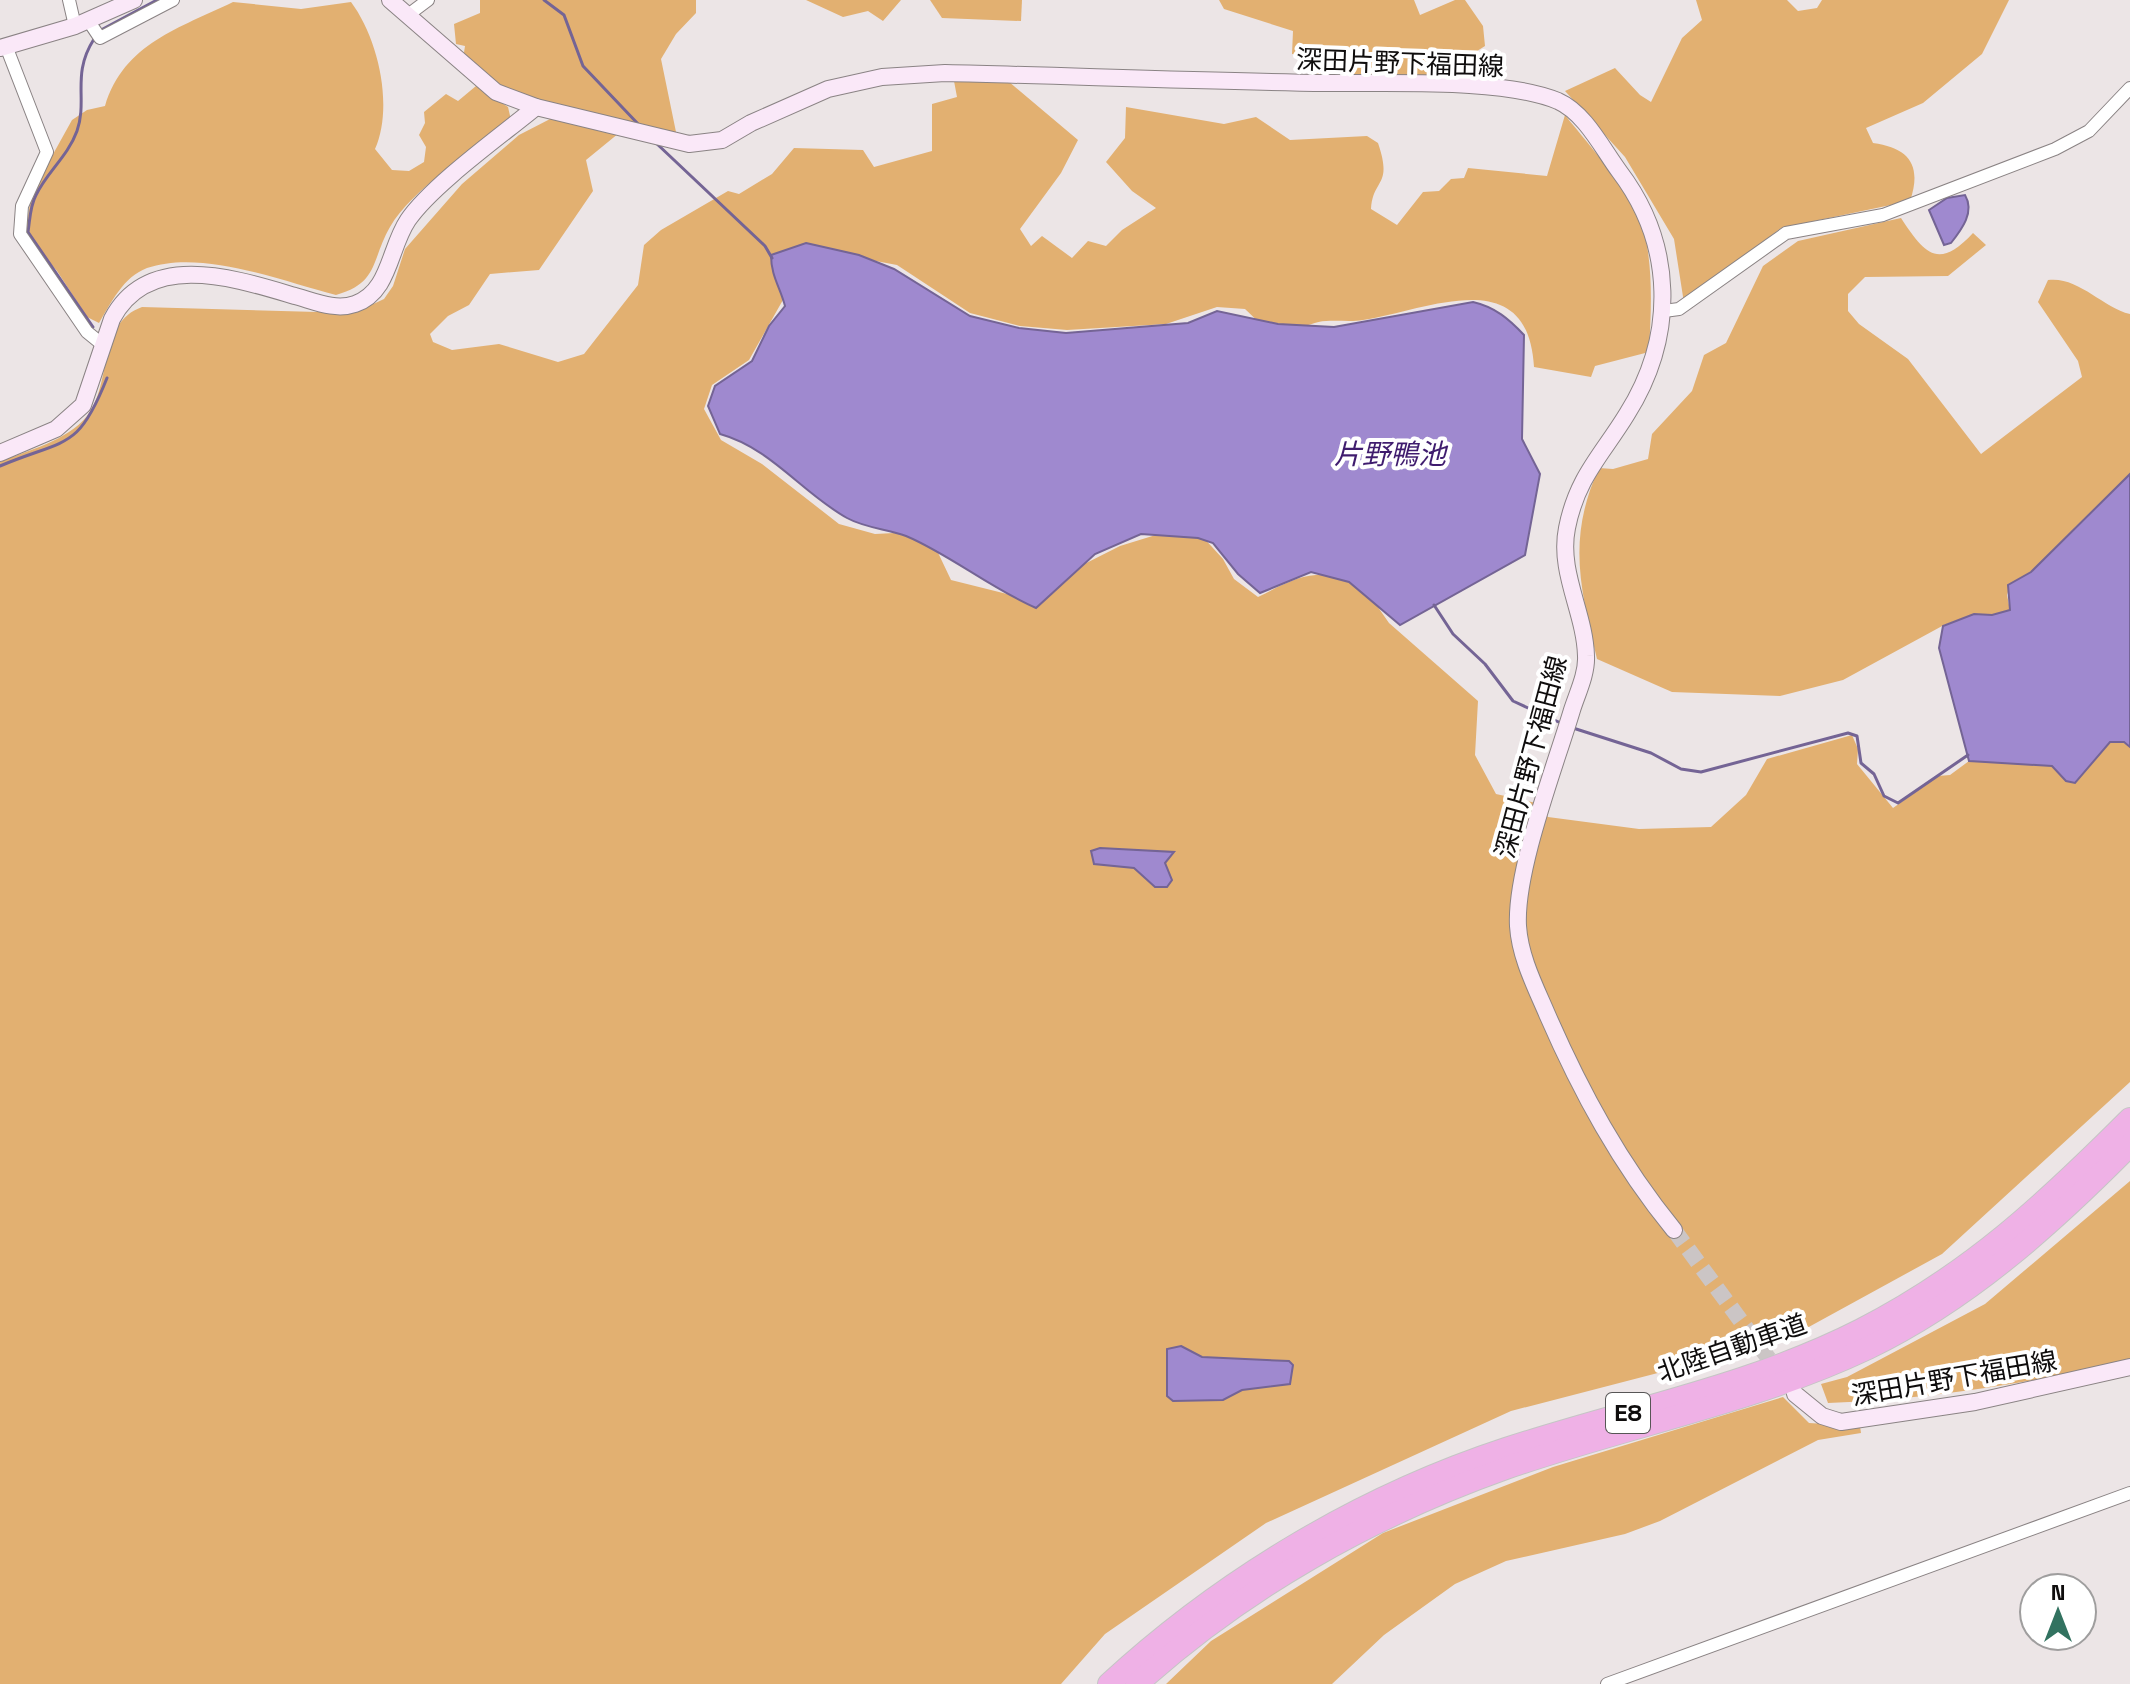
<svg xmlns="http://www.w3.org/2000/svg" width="2130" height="1684" font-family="'Space Grotesk','Noto Sans JP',sans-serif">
	<rect width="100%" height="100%" fill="#ece5e6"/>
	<g fill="#e2b071" fill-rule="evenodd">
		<path d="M480 0H696V13L676 34 661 59 676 132 672 135C603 117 518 108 463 59L465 46 456 44 454 24 480 13Z"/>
		<polygon points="806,0 901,0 883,21 868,11 843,17"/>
		<polygon points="930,0 1022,0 1021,21 942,18"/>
		<polygon points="1219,0 1414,0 1420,15 1455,0 1465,0 1483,26 1485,46 1433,79 1318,77 1315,57 1292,54 1293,31 1224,9"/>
		<path d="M1696 0H1787L1798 11 1817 8 1822 0H2009L1982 54 1923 103 1866 128 1873 143C1910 148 1922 166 1910 201L1781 228 1684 303 1674 239 1625 157 1565 91 1615 68 1640 95 1651 102 1682 38 1702 20Z"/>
		<path d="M233 2 301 9 351 2C378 38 394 106 375 149L392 170 409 171 424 162 426 147 419 135 425 123 424 112 446 94 458 101 476 86 508 107 511 120C476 148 412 189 390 227 371 260 379 283 336 295 281 281 202 249 147 268 123 277 111 303 99 323L87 317 57 271 31 241 26 227 32 192 72 120 87 110 105 106C124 43 180 28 233 2Z"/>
		<path d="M954 81H1008L1078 140 1061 173 1020 229 1031 246 1042 236 1072 258 1088 241 1106 246 1122 230 1156 208 1132 191 1106 162 1125 138 1126 107 1224 124 1256 117 1290 140 1367 136 1378 143C1393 187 1373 178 1371 209L1397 225 1423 192 1439 191 1451 179 1464 178 1468 168 1547 176 1565 115C1591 148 1638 198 1646 240 1653 276 1651 314 1649 352L1595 366 1591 377 1534 367C1528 261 1428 310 1363 320 1351 322 1338 320 1326 321 1316 321 1306 327 1296 328 1286 330 1275 328 1265 328L1245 309 1217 307 1166 324 1067 330 1020 326 970 313 897 265 828 252 788 291 749 360 712 385 704 409 721 440 762 464 839 524 875 534 914 532 932 540 951 580 1019 597 1120 546 1172 530 1202 536 1223 559 1234 579 1258 597C1299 576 1312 569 1359 580L1389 623 1478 701 1475 755 1496 794 1536 803 1548 817 1639 829 1711 827 1746 795 1767 759 1852 735 1858 749 1857 764 1893 808 1938 776 1950 775 1969 761 2052 766 2075 783C2090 769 2104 726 2130 747V1082L1942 1254 1785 1340 1511 1411 1266 1523 1105 1634 1061 1684H0V462C28 450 67 441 87 416 113 383 97 323 142 307L354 313 384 299 393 286 405 249 462 184 519 135 552 118 619 133 586 160 593 191 539 270 490 274 469 305 448 316 430 334 433 342 452 350 499 344 558 362 584 354 638 285 644 245 661 230 728 191 739 194 772 174 794 148 863 150 874 167 932 151V104L957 97ZM1165 863 1172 880 1155 887 1134 868ZM1181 1346 1202 1357 1289 1361 1291 1384 1242 1390 1223 1400 1202 1398 1167 1382V1349Z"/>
		<path d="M1901 218C1924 253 1938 271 1973 233L1986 245 1948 276 1865 277 1848 294V311L1859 324 1908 359 1981 454 2082 377 2078 361 2038 302 2048 280C2078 276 2102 307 2130 314V474L2031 572 2011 583 2007 595 2010 610 1992 615 1974 614 1944 625 1843 680 1780 696 1672 692 1597 659C1580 587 1567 538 1599 468L1613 469 1648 459 1652 434 1692 391 1704 355 1726 343 1763 266 1798 241Z"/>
		<path d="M2130 1181V1361C2028 1383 1933 1399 1828 1403L1821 1384 1847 1377 1985 1304Z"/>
		<polygon points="1783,1397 1809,1423 1860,1426 1861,1433 1818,1440 1660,1521 1625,1534 1506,1561 1455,1584 1384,1635 1332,1684 1166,1684 1211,1641 1383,1533 1553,1467"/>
	</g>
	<g fill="#9f89cf" stroke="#746495" stroke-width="2">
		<path d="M1965 195C1975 212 1962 229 1951 243L1944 245 1929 210 1947 198Z"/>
		<path d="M806 243 859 255 894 269 970 316 1019 328 1066 333 1188 323 1217 311 1278 324 1334 327 1473 302C1495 307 1509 319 1524 335L1522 439 1540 474 1525 555 1400 625 1349 582 1311 572 1260 593 1238 574 1213 543 1198 538 1141 534 1095 554 1036 608C990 588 949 554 906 536 887 529 865 528 847 518 802 493 771 448 720 434L708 406 715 386 752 361 769 326 785 306C780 287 771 276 771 255Z"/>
		<polygon points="2130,474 2130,747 2124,742 2110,742 2075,783 2066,781 2052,766 1969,761 1939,648 1943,626 1974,614 1992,615 2010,610 2008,585 2031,572"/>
		<polygon points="1100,848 1174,852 1165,863 1172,880 1167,887 1155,887 1134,868 1094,864 1091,851"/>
		<polygon points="1181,1346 1202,1357 1289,1361 1293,1365 1290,1384 1242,1390 1223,1400 1173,1401 1167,1396 1167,1349"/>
	</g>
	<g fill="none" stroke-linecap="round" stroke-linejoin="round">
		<g stroke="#746495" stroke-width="3">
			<polyline points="544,0 564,15 583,66 640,126"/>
			<polyline points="101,30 157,0"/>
			<polyline points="656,143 765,246 772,258"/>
			<path d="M93 327 28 232C30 219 30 206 36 195 47 172 68 156 77 131 88 99 71 75 94 39"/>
			<path d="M0 466C67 438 78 451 107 378"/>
			<polyline points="1434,605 1453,634 1485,664 1513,701 1563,724"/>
			<polyline points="1573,728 1651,753 1681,769 1701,772 1848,733 1857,736 1861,763 1874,774 1884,796 1898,803 1968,755"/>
		</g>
		<polyline stroke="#cbc5c5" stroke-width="16" stroke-dasharray="16 8" stroke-linecap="butt" points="1674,1230 1780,1374"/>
		<g stroke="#8a8384" stroke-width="14">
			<g id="street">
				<polyline points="69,0 75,26"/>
				<polyline points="408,15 428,0"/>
				<polyline points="88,20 100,38 173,0"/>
				<polyline points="6,46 47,152 22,206 20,234 87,332 103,345"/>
				<polyline points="1664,311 1679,309 1786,233 1883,215 2055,149 2089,131 2130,88"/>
				<polyline points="1607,1684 2130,1493"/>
			</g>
		</g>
		<g stroke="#8a8384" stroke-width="18">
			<g id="secondary">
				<path d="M390 0 496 92 536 107 689 144 722 140 751 123 828 89 882 77 945 73C1072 76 1199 81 1327 83 1389 84 1503 78 1558 101 1585 113 1602 148 1619 171 1675 245 1676 336 1627 414 1602 455 1577 477 1567 528 1558 572 1585 613 1586 656 1587 674 1577 694 1572 710 1555 767 1515 870 1518 926 1520 957 1535 986 1547 1014 1581 1092 1620 1164 1674 1230"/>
				<polyline points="0,48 75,26 134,0"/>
				<path d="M0 453 56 429 83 405 112 319C149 249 237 279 295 296 314 301 335 311 355 304 390 292 389 248 408 220 432 185 502 135 536 107"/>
				<polyline points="1795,1394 1822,1416 1841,1422 1975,1402 2130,1367"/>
			</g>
		</g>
		<g stroke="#c5c5c5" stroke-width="24">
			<g id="highway">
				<path d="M1109 1684C1222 1580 1360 1497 1506 1449 1624 1410 1749 1387 1861 1330 1970 1274 2044 1205 2130 1119"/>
				<path d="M1137 1684C1243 1588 1371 1516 1506 1468 1626 1426 1752 1403 1868 1348 1969 1299 2052 1224 2130 1145"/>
			</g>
		</g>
		<use href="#street" stroke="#fff" stroke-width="12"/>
		<use href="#secondary" stroke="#fae8f8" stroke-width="16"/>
		<use href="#highway" stroke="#efb1e6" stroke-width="22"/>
	</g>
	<g text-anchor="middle" stroke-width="8" stroke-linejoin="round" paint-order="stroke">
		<rect fill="#fff" stroke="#575656" stroke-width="2" x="1606" y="1393" width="44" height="40" rx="6"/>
		<g font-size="24" font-weight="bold" fill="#0f0d0d">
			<text x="1628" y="1421">E8</text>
		</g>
		<g font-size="26" fill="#0f0d0d" stroke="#fff">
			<text transform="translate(1400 63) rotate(2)" y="9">深田片野下福田線</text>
			<text transform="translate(1531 757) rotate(-75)" y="9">深田片野下福田線</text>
			<text transform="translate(1732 1348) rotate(-19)" y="9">北陸自動車道</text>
			<text transform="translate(1954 1378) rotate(-10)" y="9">深田片野下福田線</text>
		</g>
		<g font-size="28" font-style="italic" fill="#3f1c6e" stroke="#fff">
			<text x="1390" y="464">片野鴨池</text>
		</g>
	</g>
	<g transform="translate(2058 1612)"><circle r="38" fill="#ffffff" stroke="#9f9e9e" stroke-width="2"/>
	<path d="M0-6L14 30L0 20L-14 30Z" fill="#327260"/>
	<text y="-12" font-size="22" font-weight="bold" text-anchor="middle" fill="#0f0d0d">N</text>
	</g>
</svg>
